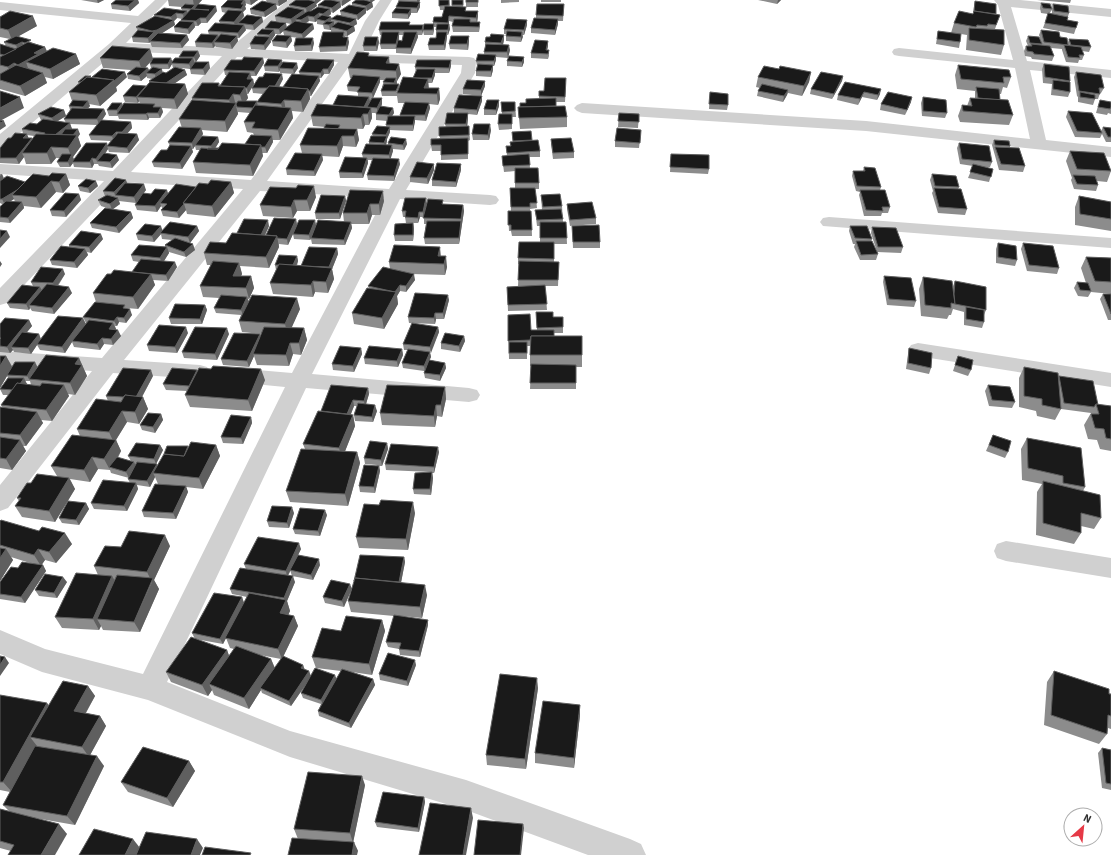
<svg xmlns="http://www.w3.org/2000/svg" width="1111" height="855" font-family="'Source Sans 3',sans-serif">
	<rect width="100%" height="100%" fill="#fff"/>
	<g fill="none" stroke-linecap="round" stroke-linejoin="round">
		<g fill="#d0d0d0" fill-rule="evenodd">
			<path d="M155 0H168L126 43 230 48 288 0H302L272 29 247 49 349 54 365 21 380 0H392L379 21 363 54 469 57 474 58 476 61 475 73 406 190 490 195 496 196 499 200 496 204 490 205 400 199 312 374 469 388 477 390 480 395 477 400 469 402 306 388 167 682 290 731 466 780 630 839 641 844 646 855H588L466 810 290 757 148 700 42 672 0 654V630L45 649 143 674 285 387 235 382 228 380 225 375 228 370 235 368 292 373 384 198 260 191 124 360 200 365 207 367 210 372 207 377 200 379 113 373 8 508 0 511V485L92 371 0 365V351L102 358 243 189 122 182 7 303 0 305V288L104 181 0 174V164L113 171 222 56 117 51 6 145 0 147V134L109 44 131 23 0 10V2L138 16ZM237 57 338 62 251 180 131 172ZM352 62 462 65 461 73 389 189 267 181Z"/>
			<polygon points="994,0 1020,0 1111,9 1111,17 1011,7 1027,61 1111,70 1111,78 1030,70 1046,140 1111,147 1111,157 866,131 582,113 577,111 574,108 577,105 582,103 866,121 1030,139 1015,68 899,56 894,55 892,52 894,49 899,48 1013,60 998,5"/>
			<polygon points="829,217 1111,238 1111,248 823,226 820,222 823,218"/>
			<polygon points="918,343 1111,373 1111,387 911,355 908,350 911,345"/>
			<polygon points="1006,541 1111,558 1111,578 1006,561 997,558 994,551 997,544"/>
		</g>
	</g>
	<g fill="#8c8c8c" fill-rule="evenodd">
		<polygon points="81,0 104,0 98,3"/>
		<polygon points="116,0 138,0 139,3 130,11 112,9 111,4"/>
		<polygon points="168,0 202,0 198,4 217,11 207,23 201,23 198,26 195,26 195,27 189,34 175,32 174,27 181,21 181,20 182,19 177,18 174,21 175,25 162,33 187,35 189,40 182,48 152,47 150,42 149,43 133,42 132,37 138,31 136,27 155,16 154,15 182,10 181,8 182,7 169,6"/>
		<polygon points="228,0 258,0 251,5 245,3 246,5 245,6 246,9 243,12 244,16 241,20 262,17 263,22 254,30 245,29 246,30 239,38 237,38 238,41 232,49 216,47 215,46 213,48 196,47 195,42 209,35 208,31 220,23 219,21 226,13 222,12 221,7"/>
		<polygon points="266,0 287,0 287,1 279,6 276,5 277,9 265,17 251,14 250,9 267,2"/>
		<polygon points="296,0 321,0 316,4 317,6 310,11 311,11 318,7 318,5 325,0 323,0 351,0 342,6 341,5 341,7 333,13 331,12 331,14 329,16 332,18 341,15 340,11 352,5 352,3 356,0 375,0 372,2 373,7 366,11 366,13 358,20 356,19 357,24 354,26 355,31 347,36 345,36 345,37 349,42 347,51 320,52 319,47 331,32 331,30 330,30 324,29 323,25 317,24 317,21 315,22 309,21 306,23 313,24 314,29 303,38 314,43 312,51 295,51 294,46 299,38 291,37 292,41 287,48 273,46 272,41 284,35 283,31 280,34 275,34 275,35 270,41 271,42 265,50 251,49 250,44 258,36 257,34 265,29 265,28 287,28 291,24 276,21 275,16 290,7 289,5"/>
		<polygon points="398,0 420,0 419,2 420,2 420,7 417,13 411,13 411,14 408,19 392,18 392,13 396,8 399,2"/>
		<path d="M433 0H449L450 7H452V5L463 4V7H466V0H478V7H466V11L478 16 477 22 480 27 479 32H453L452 26 453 22 449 21V24L450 29 448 35H447V37L445 50H429L428 45 436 38V27H434L433 35H424L423 31 422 35H418V37L411 54 396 53V49H381L380 44 382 35H380L379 30 410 25H423V30L433 24V22L442 17 444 10H440L439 0ZM399 35H403L402 41 399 40Z"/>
		<polygon points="501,0 519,0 519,2 501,3"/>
		<rect x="541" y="0" width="20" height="2"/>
		<polygon points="758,0 781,0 777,4"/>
		<polygon points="1037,0 1071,0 1070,3"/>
		<polygon points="975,1 996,14 1000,15 995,29 1004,45 1001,55 966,50 967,35 961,34 960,42 959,48 936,44 938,31 957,34 951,33 954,23 973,14 974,6"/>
		<polygon points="1041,3 1052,9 1050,13 1052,14 1052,9 1053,4 1069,13 1067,20 1076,28 1074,34 1043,28 1048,14 1041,13 1040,8"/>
		<polygon points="564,4 563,21 558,21 558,24 555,35 531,33 531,28 536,18 536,15"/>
		<polygon points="0,17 37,26 18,36 33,43 45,47 47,51 76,54 80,64 53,79 45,77 47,83 25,96 0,89 0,44 6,46 4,42 10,39 0,37"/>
		<polygon points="527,25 524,35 522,35 521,42 506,41 506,34 504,34 504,29"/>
		<polygon points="1041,30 1060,37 1068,42 1069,39 1091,47 1089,52 1082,51 1084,55 1082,60 1079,60 1078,63 1066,62 1062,50 1062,49 1051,48 1054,56 1052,61 1032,59 1031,57 1025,56 1024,51 1026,46 1028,46 1026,41 1028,36 1041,42 1039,35"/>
		<polygon points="504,40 503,45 510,50 508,58 496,57 496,60 494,66 493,66 493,70 491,77 476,76 476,71 477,66 476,61 484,54 485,47 485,42"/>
		<polygon points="469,41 468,50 450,49 449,44"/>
		<polygon points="548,41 548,46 547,50 549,50 549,56 548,59 531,58 531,53"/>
		<polygon points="379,42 377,51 364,51 363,46"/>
		<path d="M150 49 153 59 172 62 180 58 179 57 198 51 200 56 196 62 210 68 205 75 191 74 190 69 181 68 185 70 187 75 175 83 185 84 188 94 177 109 162 108 163 112 160 118H149L148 120 119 119 118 116H109L107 110 123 105 140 104 139 101 138 103 125 102 123 96 146 86 150 82 149 81 152 79 147 78V76L141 81 128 79 127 74 131 70 103 68 100 58ZM152 60 150 64 151 68 149 70 148 68H145ZM172 64 173 68 166 73 162 72V69H169Z"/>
		<path d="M370 56 389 57V63L401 74 397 81V84L399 86 413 78 416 73 415 67 451 66 449 73H435V75L432 83H428V88H439L440 99 438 105 429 104 430 108 426 121 415 120 413 131 390 130V132L387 139V141L386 145H388V143L407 144 404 150 393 149V151L390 158 400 164 394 181 368 180 367 175 373 160H368V163L363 178H340L339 172 363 158 362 154 369 144V142L373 136 372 134 386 127 387 121 376 120V113H372V118L369 125H365L363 129 340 128V129H357L359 140 356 147 343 146 339 157 322 156 323 160 315 176 287 175 286 169 302 153 300 145 324 128 325 127 313 126 311 116 333 105 358 96V92L348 91 347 86 352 78H350L348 68ZM380 80H384L381 91 382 96H397L398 103H404L400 115V116H392L394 113 393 108 381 107 382 104V98H373L380 82Z"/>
		<path d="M263 58 264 63 256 76H251V79H253L254 84 248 94H247L248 98 246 101H257L258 106 257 102 263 94 253 93 252 88 283 79 279 87H283L300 75 299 72 334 65 329 74H324L321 78H319L320 81 311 96H310V99L303 112 292 111 293 118 280 140H273V142L267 153H262L263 156 253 176 196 173 193 162 200 150H196L195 146 193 149H192L193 152 182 169 154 167 152 162 167 150 170 146 168 142 182 128 179 119 192 100V98L219 83 220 85 227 75H225L224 70 242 60ZM238 112 250 113 244 122 247 132 253 133 254 135 245 144 219 148H215L219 142 218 137H200L203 134 202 130 227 132 238 114Z"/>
		<polygon points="507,61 524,62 522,67 507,66"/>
		<polygon points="283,63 298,68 294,74 280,73 280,70 279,72 265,71 264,66"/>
		<polygon points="1044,64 1070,81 1070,92 1068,97 1051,95 1052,84 1043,83 1042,69"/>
		<polygon points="958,65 1011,77 1007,88 1003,87 1001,94 1000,94 1000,100 1013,115 1009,125 960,122 958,116 962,105 967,106 970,98 975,98 975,91 957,89 955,75"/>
		<polygon points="779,69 811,72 809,82 802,96 788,93 787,95 783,102 757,96 758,91 760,88 756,87 758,77"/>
		<polygon points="1076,72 1104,88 1101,93 1100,93 1098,99 1095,99 1093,105 1078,102 1078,97 1077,96 1074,77"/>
		<polygon points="843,76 842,81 832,99 810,94 811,89"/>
		<path d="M91 77H127L116 87 117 91 100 106 89 104 90 106 88 108 104 109 106 114 102 120 131 122 132 128 127 134H137L139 140 129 153 109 152 108 149 105 154 119 160 112 168 99 166 98 164H94L92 168 74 167 73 163 70 167H60L57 162 60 158H56L51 164H26L24 157 19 164 0 163V148L11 138 23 134 22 129 37 124 42 120H41L38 114 64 110 66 116 58 121 66 123 64 119 70 110 69 106 72 101 69 92 79 83 78 82ZM70 124 97 125 89 135 91 140 111 141 108 145 74 159 73 157 81 146 78 137 80 134 72 129ZM27 135 34 136 32 140V138H28Z"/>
		<polygon points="485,81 485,86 481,96 463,94 463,89"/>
		<polygon points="845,82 880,94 877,100 862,97 858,105 837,100 838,95"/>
		<polygon points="566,83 565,102 556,102 556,106 567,117 567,127 520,129 518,107 520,107 526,103 539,99 539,91 544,91"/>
		<polygon points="710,92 728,105 727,110 709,109"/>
		<polygon points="923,97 947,113 945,118 922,116 921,103"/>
		<polygon points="1100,100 1111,102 1111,114 1108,113 1107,115 1096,113 1098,106"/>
		<polygon points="482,101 477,115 468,114 468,118 467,126 469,126 470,140 468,141 468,159 441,160 441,151 432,151 431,145 440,138 439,127 446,127 445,124 454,113 454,108"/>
		<polygon points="501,102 515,102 516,117 512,117 512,129 499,130 498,124 502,114"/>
		<polygon points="911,102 905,115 880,110 881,104"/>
		<polygon points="499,106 496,115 484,115 484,109"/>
		<polygon points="1068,111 1101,131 1103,127 1111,128 1111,142 1106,142 1102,134 1100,138 1075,137 1066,117"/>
		<polygon points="619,113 639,114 638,128 618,127"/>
		<polygon points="491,130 489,140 473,140 472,134"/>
		<polygon points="641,130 639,148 615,147 615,141"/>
		<polygon points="512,132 532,140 532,141 540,151 540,157 529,157 530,168 539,183 539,189 535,189 537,208 530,209 530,211 531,211 532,236 512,236 511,231 509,231 508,211 511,211 510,188 515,188 515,171 504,172 502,156 507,156 506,146 510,146 510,142 513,142"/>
		<polygon points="551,139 574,152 574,158 553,159 551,144"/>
		<polygon points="994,140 1010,146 1010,148 1025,166 1023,172 999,170 992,145"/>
		<polygon points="959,143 992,162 990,167 984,167 993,169 989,182 968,178 973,166 960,164 957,148"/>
		<polygon points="1070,151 1111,171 1107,182 1097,181 1098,185 1096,191 1074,189 1071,180 1072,178 1066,161"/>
		<polygon points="671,154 709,169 708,174 670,172"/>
		<polygon points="864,167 881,187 880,190 890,207 888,213 882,213 881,216 864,216 859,195 860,192 856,191 852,176 853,171 863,171"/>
		<polygon points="434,170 428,184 410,182 410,177"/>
		<polygon points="461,170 456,187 432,186 432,180"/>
		<path d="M0 174H2L4 178 25 182 49 176 66 174 70 185 63 193 56 192 41 208 24 206V208L10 223 0 222V205L1 206 2 204 0 203ZM14 199 15 202 10 201Z"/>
		<polygon points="932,174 959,187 958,189 967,209 965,215 938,213 932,193 933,191 930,180"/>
		<polygon points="231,182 234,193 215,217 187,214 186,210 179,218 163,216 161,210 163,209 161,206 157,212 137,210 135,205 168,194 208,184"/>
		<polygon points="127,183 146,190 136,203 119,201 120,204 112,209 131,212 133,218 119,233 92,228 90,223 107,208 101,206 98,200 105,196 103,191"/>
		<polygon points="78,186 98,186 90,193 80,191"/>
		<polygon points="270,187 316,197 310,211 297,211 293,218 263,216 260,205"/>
		<polygon points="350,190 384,201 380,215 372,215 369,224 351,224 352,228 345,245 312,244 311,239 310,240 294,239 293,234 288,245 279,244 279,247 269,268 240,266 242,274 241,276 251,276 254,288 249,299 248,299 249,301 300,309 291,328 304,328 307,340 301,355 293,354 289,366 257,365 254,356 249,367 223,365 221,359 260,334 261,336 261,334 242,332 239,321 241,315 216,313 214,308 219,298 203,297 200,286 211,265 207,265 204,253 226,243 237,233 269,226 265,235 296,219 297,225 315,220 316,225 344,222 343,213"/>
		<polygon points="79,194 81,200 66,217 52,216 50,210"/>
		<polygon points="541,195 562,206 563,222 566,222 567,244 554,244 554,262 559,262 558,286 545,286 547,310 508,311 507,287 532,286 518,286 519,264 518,264 518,258 540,242 540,226 537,226 535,210 542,210"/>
		<polygon points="345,196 346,201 340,219 316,219 315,213"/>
		<polygon points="1079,196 1111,202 1111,231 1075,225 1075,207"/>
		<polygon points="443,200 443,204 463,205 464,211 459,244 425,244 424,238 426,224 424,224 424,217 420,217 418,223 413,223 414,229 413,241 395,241 394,235 411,223 406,223 405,217 403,217 402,211 427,203"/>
		<polygon points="567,204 596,218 596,224 570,226 567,209"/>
		<polygon points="197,226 199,231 190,243 189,243 195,250 186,257 169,252 169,253 164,261 177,267 168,281 153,280 155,285 138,309 126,308 132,315 126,323 119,322 117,326 115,326 116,329 115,329 121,336 113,345 104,344 100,350 74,347 72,342 65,353 40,350 37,345 31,354 14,352 13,350 10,353 0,352 0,324 29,320 32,326 26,333 39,334 41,339 85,324 86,323 83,317 96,302 93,293 111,274 132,272 139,262 133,261 131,255 165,247 165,245 172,240 162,239 161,234 154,242 138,240 136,234"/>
		<polygon points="572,226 600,242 600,248 573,248"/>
		<polygon points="850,226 872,239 871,241 878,254 876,260 860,260 854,247 855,244 853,244 849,231"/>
		<polygon points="872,227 903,247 901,253 877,252 871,233"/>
		<polygon points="103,239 91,253 87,252 88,255 77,268 52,265 50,260 69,247 69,245"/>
		<polygon points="998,243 1017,260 1015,266 996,263 996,249"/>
		<polygon points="1023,243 1059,268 1057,274 1027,271 1021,249"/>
		<polygon points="440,247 440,256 447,267 445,275 412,274 415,280 406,292 400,291 397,296 398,304 384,329 354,324 352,313 369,288 368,286 390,269 389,262"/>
		<polygon points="337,248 338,254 332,269 334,279 328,293 315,292 313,297 273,294 270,283 276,270 275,265 297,256 298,261 297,266 301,266"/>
		<polygon points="1086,257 1111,258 1111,294 1091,292 1088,297 1078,296 1074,288 1077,282 1086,283 1081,268"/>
		<polygon points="65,274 58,286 72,293 54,314 32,311 30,308 29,310 10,308 7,303 33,286 31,282"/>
		<polygon points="884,276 916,301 914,307 887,305 883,282"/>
		<polygon points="923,277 953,286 955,281 986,310 984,315 984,322 982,328 964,325 964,312 953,309 951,315 949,315 947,319 921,316 919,289"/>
		<polygon points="1103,294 1111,294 1111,320 1108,320 1100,299"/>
		<polygon points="449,300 444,319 436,319 435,324 409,323 408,317"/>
		<polygon points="205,305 207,310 202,324 171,324 169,318"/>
		<polygon points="536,312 553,317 563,327 563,333 554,333 554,336 582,355 582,367 576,367 576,389 530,389 531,366 530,366 530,346 527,346 527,359 509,359 508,315 531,330 537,330"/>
		<polygon points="438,327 439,332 430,353 431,357 429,360 445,363 446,368 440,381 425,378 424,373 424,371 403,368 402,363 408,350 404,350 403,344"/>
		<polygon points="188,333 177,353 149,351 147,345"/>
		<polygon points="229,334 217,360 184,358 182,352"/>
		<polygon points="464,336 465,341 460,352 441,349 441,343"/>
		<polygon points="361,348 362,354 354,372 333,370 332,364"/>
		<polygon points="909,348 931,368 929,374 906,369 908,354"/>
		<polygon points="402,349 403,355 398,367 365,364 364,358"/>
		<path d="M6 356 12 366 37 367 79 358 87 376 75 395 68 394 69 396 52 421 41 420 43 423 26 446H23L26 451 12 470 0 468V407L3 408 1 405 9 395H3L0 389 8 378 7 376 0 388ZM25 381H30L31 385 27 384Z"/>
		<polygon points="958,356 971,370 968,376 953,371"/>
		<polygon points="1024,367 1059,377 1098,405 1111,406 1111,451 1100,449 1097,440 1088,439 1084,425 1091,413 1061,409 1061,406 1061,409 1055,420 1037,416 1036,411 1019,407 1019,378"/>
		<polygon points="198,371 265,380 252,411 190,407 185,395 187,391 166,390 163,384"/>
		<polygon points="153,376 142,397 143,397 148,409 139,424 127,422 116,440 121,451 118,458 131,461 128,456 160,445 163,450 156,464 157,466 188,446 188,447 216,445 220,456 203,489 186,487 188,492 176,519 144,517 142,511 158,484 155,477 150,487 137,485 138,489 127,511 94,509 91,503 130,483 128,479 129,478 111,473 110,470 98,469 90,482 70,479 75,489 55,522 22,517 15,506 19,501 17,498 31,483 57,476 51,466 80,436 77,429 108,401 106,396"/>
		<polygon points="988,385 1015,402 1012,408 989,406 985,391"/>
		<polygon points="445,387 446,399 442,417 437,416 435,427 382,425 380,413"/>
		<polygon points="368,388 369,394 366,404 377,411 373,422 355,421 354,415 357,406 354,406 351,414 353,415 355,426 345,451 357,452 360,463 348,506 290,502 286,491 305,449 303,444 321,411"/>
		<polygon points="161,414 163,420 155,433 142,430 140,425"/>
		<polygon points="251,417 252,423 243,444 223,443 221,437"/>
		<polygon points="993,435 1008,452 1005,458 986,451"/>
		<polygon points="1027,438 1085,487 1083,491 1101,518 1094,529 1081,526 1081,533 1074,544 1036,535 1037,492 1042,484 1022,480 1021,449"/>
		<polygon points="387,443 388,449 382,466 379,466 380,471 375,493 360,492 359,486 377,465 365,464 364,458"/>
		<polygon points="439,452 434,473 432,473 433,478 431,495 414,494 413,489 431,472 386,470 385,464"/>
		<polygon points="86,503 89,509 79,525 62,523 59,518"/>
		<polygon points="294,513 289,528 269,527 267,521"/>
		<polygon points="415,513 408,550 359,548 356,537"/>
		<polygon points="327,515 320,536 295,534 293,529"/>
		<polygon points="0,521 72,544 56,563 45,560 41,565 43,565 46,571 25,603 0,599 0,582 18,568 30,563 11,557 13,560 0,581"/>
		<polygon points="170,546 154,580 159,589 140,632 103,630 101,626 99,630 62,628 55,617 98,575 94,566 121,547"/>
		<path d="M301 549 288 576 295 582 287 601 290 611 288 615 294 616 298 626 283 657 303 665 305 670 309 671 311 676 336 679 341 671 316 668 312 657 341 631 382 620 385 631 372 675 352 672 373 679 375 685 351 728 319 716 318 711 321 704 303 698 301 693 308 681 291 706 262 693 261 690 249 709 214 695 212 690 208 696 171 682 166 672 227 650 229 656 234 649 230 648 226 638 223 644 195 639 192 633 242 597 244 603 247 597 232 594 230 589 246 569 244 564ZM260 655 281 659 275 668 271 659Z"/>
		<polygon points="404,557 405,562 401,582 427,595 422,618 402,616 428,625 420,657 400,655 399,649 388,647 386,642 394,616 351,612 348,601"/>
		<polygon points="320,565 313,580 292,576 290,570"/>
		<polygon points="67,582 57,598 39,596 35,590"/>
		<polygon points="350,584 344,607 325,603 323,597"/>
		<polygon points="416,665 408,686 380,680 379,674"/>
		<polygon points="1054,671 1111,694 1111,729 1108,728 1107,734 1099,744 1044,725 1047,682"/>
		<polygon points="88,686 95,696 86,713 100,716 106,726 90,755 104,766 75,825 35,818 67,834 11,851 0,848 0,809 9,811 3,805 10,792 0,790 0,695 49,705"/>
		<polygon points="538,688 526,769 487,765 486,755"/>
		<polygon points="580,715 574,768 535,763 535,753"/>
		<polygon points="1102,748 1111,750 1111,790 1102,788 1098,753"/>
		<polygon points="189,761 195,771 173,807 128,792 121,782"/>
		<polygon points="365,785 353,842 358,851 298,839 294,829"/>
		<polygon points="424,797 425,802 419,832 377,827 375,822"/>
	</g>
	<g fill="#5f5f5f">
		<polygon points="97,0 104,0 98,3"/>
		<polygon points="135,0 138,0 139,3 130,11 128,6"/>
		<polygon points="193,0 202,0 194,9 194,12 192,14 191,9 194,6"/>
		<polygon points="245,0 246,5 245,6 246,9 243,12 244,16 235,27 234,22 242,13 241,4"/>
		<polygon points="250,0 258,0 251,5"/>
		<polygon points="279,0 287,0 287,1 279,6 278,1"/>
		<polygon points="315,0 321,0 316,4 317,6 307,13 306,8 315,2"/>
		<polygon points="343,0 351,0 342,6 342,1"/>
		<polygon points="370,0 375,0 372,2 373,7 367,11 366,6 371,3"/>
		<polygon points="417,0 420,0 417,6"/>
		<polygon points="778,0 781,0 777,4"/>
		<polygon points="340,2 341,7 333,13 332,8"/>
		<polygon points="420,2 420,7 417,13 417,8"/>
		<polygon points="276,4 277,9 265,17 264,12"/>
		<polygon points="216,6 217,11 207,23 206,18"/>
		<polygon points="366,8 366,13 358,20 357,15"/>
		<polygon points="330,9 331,14 324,19 323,14"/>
		<polygon points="411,9 411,14 408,19 408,14"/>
		<polygon points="304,10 305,15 295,19 296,21 292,24 291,19"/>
		<polygon points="187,11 188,16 184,19 183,14"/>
		<polygon points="478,11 478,16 477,23 476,18"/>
		<polygon points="176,13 177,18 174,21 175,25 156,37 149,43 148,38 153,33 152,31 172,21 171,17"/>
		<polygon points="319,13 320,18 316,19 317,21 315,22 314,17"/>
		<polygon points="33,16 37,26 12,40 8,30"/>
		<polygon points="308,16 309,21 302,25 301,20"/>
		<polygon points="449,16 449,21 448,28 448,23"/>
		<polygon points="262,17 263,22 254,30 253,25"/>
		<polygon points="331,17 332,19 331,19 331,22 326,24 325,21"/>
		<polygon points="200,18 201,23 198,26 196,21"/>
		<polygon points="356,19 357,24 350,28 350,23"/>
		<polygon points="558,19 558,24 555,35 555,30"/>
		<polygon points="527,20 527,25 524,35 524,30"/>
		<polygon points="194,22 195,27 189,34 188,29"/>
		<polygon points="334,22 334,27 331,27 331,30 330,30 329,25"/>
		<polygon points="286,23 287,28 280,34 279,29"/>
		<polygon points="313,24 314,29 303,39 302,34"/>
		<polygon points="434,24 434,29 433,35 433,30"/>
		<polygon points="449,24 450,29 448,35 448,30"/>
		<polygon points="244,25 246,30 239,38 238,33"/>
		<polygon points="423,25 423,30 422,35 422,30"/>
		<polygon points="354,26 355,31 347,36 347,31"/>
		<polygon points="274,30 275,35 271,41 269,35"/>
		<polygon points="399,32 399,37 397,49 396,44"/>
		<polygon points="417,32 418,37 411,54 411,48"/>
		<polygon points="447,32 447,37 445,50 444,45"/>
		<polygon points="522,32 523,37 521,42 521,37"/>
		<polygon points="187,35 189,40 182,48 180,43"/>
		<polygon points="218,35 219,40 214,42 215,46 213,48 212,43"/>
		<polygon points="504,35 504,40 502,48 501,43"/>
		<polygon points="237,36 238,41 232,49 230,43"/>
		<polygon points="291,36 292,41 287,48 286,42"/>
		<polygon points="469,36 469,41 468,50 467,44"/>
		<polygon points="270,37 271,42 265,50 264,45"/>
		<polygon points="348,37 349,42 347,51 346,46"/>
		<polygon points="378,37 379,42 377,51 376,46"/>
		<polygon points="313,38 314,43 312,51 311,45"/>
		<polygon points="548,41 548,46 546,55 546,50"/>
		<polygon points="22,42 24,47 18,50 16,45"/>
		<polygon points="509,45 510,50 508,58 507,52"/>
		<polygon points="45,47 49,57 26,62 29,71 22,75 18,65 34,53"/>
		<polygon points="150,49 153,59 142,71 139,61"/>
		<polygon points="198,51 200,56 196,62 194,57"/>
		<polygon points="76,54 80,64 53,79 50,69"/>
		<polygon points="496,55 496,60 494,66 494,61"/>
		<polygon points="389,57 390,68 386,63"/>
		<polygon points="524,57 524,62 522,67 522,62"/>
		<polygon points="171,58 173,63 171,63 172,64 169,69 168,64"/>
		<polygon points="193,58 195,64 191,69 189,64"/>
		<polygon points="263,58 264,63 256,76 254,71"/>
		<polygon points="282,60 283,65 279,68 280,70 279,72 278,66"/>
		<polygon points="334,60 334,65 329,74 328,69"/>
		<polygon points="451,60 451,66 449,73 449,68"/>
		<polygon points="209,62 210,68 205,75 203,69"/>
		<polygon points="14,63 18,74 12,77 8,67"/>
		<polygon points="297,63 298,68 294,74 293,69"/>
		<polygon points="399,64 401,74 397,81 396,71"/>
		<polygon points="493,65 493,70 491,77 491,71"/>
		<polygon points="148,68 150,73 146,73 147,76 141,81 139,76"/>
		<polygon points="162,69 163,74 156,79 155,74"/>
		<polygon points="323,69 324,74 321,78 321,73"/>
		<polygon points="435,69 435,75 432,83 432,78"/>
		<polygon points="185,70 187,75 165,90 164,84"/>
		<polygon points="125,72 127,77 116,87 117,91 100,106 96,95"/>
		<polygon points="811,72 809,82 802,96 804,86"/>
		<polygon points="43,73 47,83 25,96 20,86"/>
		<polygon points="250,73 252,79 248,84 247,79"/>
		<polygon points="282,74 283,79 275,94 274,89"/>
		<polygon points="319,76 320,81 311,96 310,91"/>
		<polygon points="843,76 842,81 832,99 834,94"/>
		<polygon points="380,77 380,82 373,98 372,93"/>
		<polygon points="396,78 397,84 395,88 394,83"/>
		<polygon points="253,79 254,84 248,94 247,88"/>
		<polygon points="428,79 429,89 424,88"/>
		<polygon points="485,81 485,86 481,96 481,90"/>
		<polygon points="185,84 188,94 177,109 174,99"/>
		<polygon points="146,86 148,91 137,97 139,101 138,103 136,97"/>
		<polygon points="245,87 248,98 243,105 240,95"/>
		<polygon points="439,88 440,99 438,105 437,94"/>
		<polygon points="308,89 310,99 303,112 301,101"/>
		<polygon points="881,89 880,94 877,100 878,95"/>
		<polygon points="788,90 787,95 783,102 784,96"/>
		<polygon points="864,92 862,97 858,105 860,99"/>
		<polygon points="233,94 238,114 227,132 225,121 232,110 229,100"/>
		<polygon points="482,96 482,101 477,115 477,110"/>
		<polygon points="20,97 24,108 0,121 0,108"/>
		<polygon points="369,97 370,102 363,114 365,125 363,129 361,118 363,110"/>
		<polygon points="912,97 911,102 905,115 907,110"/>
		<polygon points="382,98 382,104 378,113 377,108"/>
		<polygon points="284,100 286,111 284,114 281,104"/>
		<polygon points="499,100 499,106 496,115 496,110"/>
		<polygon points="88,101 90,106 85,112 83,107"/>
		<polygon points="257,101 258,107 253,108"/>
		<polygon points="122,103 124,108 118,114 117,110"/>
		<polygon points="429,103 430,108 426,121 425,115"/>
		<polygon points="161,107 163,112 160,118 158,113"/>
		<polygon points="291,108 293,118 280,140 278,130"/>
		<polygon points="371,108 372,118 369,125 368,114"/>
		<polygon points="393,108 394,113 389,121 389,115"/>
		<polygon points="104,109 106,114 99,125 97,119"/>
		<polygon points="64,110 66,116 54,123 52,118"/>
		<polygon points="147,113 149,118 148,120 146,114"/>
		<polygon points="468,113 468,118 467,129 466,124"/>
		<polygon points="415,116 415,122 413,131 413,125"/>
		<polygon points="4,121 6,126 0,130 0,123"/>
		<polygon points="131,122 132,128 124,137 122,132"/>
		<polygon points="70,123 72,129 59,139 52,137"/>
		<polygon points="490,124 491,130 489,140 488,135"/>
		<polygon points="390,127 390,132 387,139 387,141 385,148 384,143 386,137 386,135"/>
		<polygon points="201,128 203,134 196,145 195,145 195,146 193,149 192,143"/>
		<polygon points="78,129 80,134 78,137 81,146 73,157 74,160 72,162 73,163 70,167 68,162 71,156 68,148 70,139"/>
		<polygon points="357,129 359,140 356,147 354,136"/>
		<polygon points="116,132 117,137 114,142 112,136"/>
		<polygon points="27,134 29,139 23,138"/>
		<polygon points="137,134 139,140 129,153 127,148"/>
		<polygon points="272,136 273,142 267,153 265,147"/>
		<polygon points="342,136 343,146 339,157 337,146"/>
		<polygon points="218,137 219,142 213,152 211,146"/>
		<polygon points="32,138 34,144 22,153 24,157 19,164 16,158"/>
		<polygon points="406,139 407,144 404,150 403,145"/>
		<polygon points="107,143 108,147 107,146 108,149 100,161 97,161 98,164 96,159"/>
		<polygon points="261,145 263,156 253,176 250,165"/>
		<polygon points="392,145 393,151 390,161 389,155"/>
		<polygon points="191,146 193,152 182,169 180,163"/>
		<polygon points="51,147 56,158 51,164 47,153"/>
		<polygon points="322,154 323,160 315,176 314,171"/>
		<polygon points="117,155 119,160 112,168 110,162"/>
		<polygon points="92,158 94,164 92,168 90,162"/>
		<polygon points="367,158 368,163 363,178 362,173"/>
		<polygon points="399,159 400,164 394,181 394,176"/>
		<polygon points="434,164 434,170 428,184 427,178"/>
		<polygon points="461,164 461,170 456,187 456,182"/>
		<polygon points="2,174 4,180 0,184 0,176"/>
		<polygon points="66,174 70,185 63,193 59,182"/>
		<polygon points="126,180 128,185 115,195 114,192"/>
		<polygon points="51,181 56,192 41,208 36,197"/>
		<polygon points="96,181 98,186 90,193 88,188"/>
		<polygon points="231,182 234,193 215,217 212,206"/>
		<polygon points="28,183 12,195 14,199 5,205 2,199"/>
		<polygon points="144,184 146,190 136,203 134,197"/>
		<polygon points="314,186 316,197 310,211 307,200"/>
		<polygon points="167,190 169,196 160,203 161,206 157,212 155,206"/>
		<polygon points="383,191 384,201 380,215 379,204"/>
		<polygon points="79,194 81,200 66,217 64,211"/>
		<polygon points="345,196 346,201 340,219 339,213"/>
		<polygon points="118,198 120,204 112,210 110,204"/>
		<polygon points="426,198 427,204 424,217 423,212"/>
		<polygon points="294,200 297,211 293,218 291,207"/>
		<polygon points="22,202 24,208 10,223 8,218"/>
		<polygon points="184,204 186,210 179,218 177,212"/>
		<polygon points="370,204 372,215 369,224 367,213"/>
		<polygon points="463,205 464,211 459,244 459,238"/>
		<polygon points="131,212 133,218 119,233 116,227"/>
		<polygon points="419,212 420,217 418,223 418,218"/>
		<polygon points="296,219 297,225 288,245 287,239"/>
		<polygon points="268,220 269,226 261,244 259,238"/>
		<polygon points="315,220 316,226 310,240 309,235"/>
		<polygon points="351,222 352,228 345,245 344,240"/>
		<polygon points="413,223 414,229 413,241"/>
		<polygon points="161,226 163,232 160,233 161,234 154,242 152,236"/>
		<polygon points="197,226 199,231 190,243 188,237"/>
		<polygon points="7,231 10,237 0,248 0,239"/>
		<polygon points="101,234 103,239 91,253 89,247"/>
		<polygon points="277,236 279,247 269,268 266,257"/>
		<polygon points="193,244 195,250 186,257 184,252"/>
		<polygon points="167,247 169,253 162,264 160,258"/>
		<polygon points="440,247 441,258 438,256"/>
		<polygon points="337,248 338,254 332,269 334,279 328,293 326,282 329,267"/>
		<polygon points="85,249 88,255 77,268 74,262"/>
		<polygon points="297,256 298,261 294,271 293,266"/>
		<polygon points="446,256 447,267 445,275 444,264"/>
		<polygon points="0,261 2,264 0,267"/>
		<polygon points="175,262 177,267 168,281 166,275"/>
		<polygon points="239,263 242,274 236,287 233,276"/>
		<polygon points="63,269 65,274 55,289 53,283"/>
		<polygon points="151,274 155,285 138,309 133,297"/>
		<polygon points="414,274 415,280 406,292 406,286"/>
		<polygon points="251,276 254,288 249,299 246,288"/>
		<polygon points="313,281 315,292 313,297 311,285"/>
		<polygon points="400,285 400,291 397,296 398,304 384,329 382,318 395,292"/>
		<polygon points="40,287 43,292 29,305 30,308 29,310 26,304"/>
		<polygon points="69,287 72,293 54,314 52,308"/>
		<polygon points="448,295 449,300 444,319 443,313"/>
		<polygon points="247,297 249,303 243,315 241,310"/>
		<polygon points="297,298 300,309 288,336 285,324"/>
		<polygon points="205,305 207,310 202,324 200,319"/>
		<polygon points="130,309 132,315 126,323 124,318"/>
		<polygon points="435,313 436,319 435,324 434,318"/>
		<polygon points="117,317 119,322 117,326 114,321"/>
		<polygon points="83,318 86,324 72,341 72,342 65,353 62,347"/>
		<polygon points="29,320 32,326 15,347 11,347 13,350 10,353 7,347"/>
		<polygon points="113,323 116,329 112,335 109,329"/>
		<polygon points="186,327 188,333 177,353 175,347"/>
		<polygon points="438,327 439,332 431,353 430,347"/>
		<polygon points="227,328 229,334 217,360 215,354"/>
		<polygon points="304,328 307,340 301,355 299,343"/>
		<polygon points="118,330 121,336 113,345 111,339"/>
		<polygon points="39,334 41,340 37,344 37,345 31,354 28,348"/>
		<polygon points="260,334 262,340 253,354 254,356 249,367 247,361"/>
		<polygon points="464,336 465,341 460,352 459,346"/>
		<polygon points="102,338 104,344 100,350 97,344"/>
		<polygon points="290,343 293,354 289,366 286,355"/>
		<polygon points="361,348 362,354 354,372 353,366"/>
		<polygon points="402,349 403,355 398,367 397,361"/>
		<polygon points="430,352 431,357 425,371 424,366"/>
		<polygon points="6,356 12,367 7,375 7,376 0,388 0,366"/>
		<polygon points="79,358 87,376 75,395 70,383 75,364"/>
		<polygon points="35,362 38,368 29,379 27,376"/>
		<polygon points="445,363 446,368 440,381 440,375"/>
		<polygon points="261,369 265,380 252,411 248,400"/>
		<polygon points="151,370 153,376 138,404 135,399"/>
		<polygon points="197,370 199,376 191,392 189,386"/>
		<polygon points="24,378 27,384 16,390"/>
		<polygon points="64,385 69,396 52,421 46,410"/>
		<polygon points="445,387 446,399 442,417 441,405"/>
		<polygon points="368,388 369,394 365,407 364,401"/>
		<polygon points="143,397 148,409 139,424 135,412"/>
		<polygon points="353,400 354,406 348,421 347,415"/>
		<polygon points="375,405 377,411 373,422 372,417"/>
		<polygon points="436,405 437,416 435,427 434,416"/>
		<polygon points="122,411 127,422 114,443 109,432"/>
		<polygon points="37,412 43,423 26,446 20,435"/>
		<polygon points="161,414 163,420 155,433 153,427"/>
		<polygon points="353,415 355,426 342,459 339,448"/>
		<polygon points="251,417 252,423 243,444 241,438"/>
		<polygon points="20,440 26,451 12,470 6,459"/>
		<polygon points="116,440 121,451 111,468 109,467 110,470 104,459"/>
		<polygon points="387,443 388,449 382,466 381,460"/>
		<polygon points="160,445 163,450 156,464 154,459"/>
		<polygon points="216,445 220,456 203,489 199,478"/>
		<polygon points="438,447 439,452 434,473 434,467"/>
		<polygon points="357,452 360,463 348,506 345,494"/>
		<polygon points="92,457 98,469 90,482 84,470"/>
		<polygon points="134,462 137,468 129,478 126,472"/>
		<polygon points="157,464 159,470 153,473 155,477 150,487 147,481"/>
		<polygon points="379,466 380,471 375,493 374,487"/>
		<polygon points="432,472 433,478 431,495 430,489"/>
		<polygon points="69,478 75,489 55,522 49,511"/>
		<polygon points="136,483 138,489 127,511 124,506"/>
		<polygon points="186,486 188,492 176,519 173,513"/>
		<polygon points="413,502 415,513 408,550 406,539"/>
		<polygon points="86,503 89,509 79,525 76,520"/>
		<polygon points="292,507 294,513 289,528 287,523"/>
		<polygon points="325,510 327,515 320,536 318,531"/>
		<polygon points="65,533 72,544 56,563 49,552"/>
		<polygon points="165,535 170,546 154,580 159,589 140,632 134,622 152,582 147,572"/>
		<polygon points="299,543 301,549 287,577 286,571"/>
		<polygon points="6,549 13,560 0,581 0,558"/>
		<polygon points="38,549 45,560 41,566 34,555"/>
		<polygon points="404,557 405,562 400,588 399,582"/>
		<polygon points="319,559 320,565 313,580 311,575"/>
		<polygon points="43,565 46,571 25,603 21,597"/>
		<polygon points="112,576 118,586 97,619 101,626 99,630 93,619"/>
		<polygon points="293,576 295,582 287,601 290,611 284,624 280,613 285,603 284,598"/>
		<polygon points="63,577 67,582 57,598 54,593"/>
		<polygon points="350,584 352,589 344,607 342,601"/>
		<polygon points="425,585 427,595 422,618 420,607"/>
		<polygon points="242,597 244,603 223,644 220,639"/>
		<polygon points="294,616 298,626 282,659 278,649"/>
		<polygon points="382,620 385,631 372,675 369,664"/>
		<polygon points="428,620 428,625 420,657 419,651"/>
		<polygon points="227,650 231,661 209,684 212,690 208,696 202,685"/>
		<polygon points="5,657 9,663 0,676 0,665"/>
		<polygon points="271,659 275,669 260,688 261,690 249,709 244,698"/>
		<polygon points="415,660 416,665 408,686 407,681"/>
		<polygon points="303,665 305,671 301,668"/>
		<polygon points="309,671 311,677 291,706 289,701"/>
		<polygon points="335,675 337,680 323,705 321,700"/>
		<polygon points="537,678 538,688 526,769 525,759"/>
		<polygon points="373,679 375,685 351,728 349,723"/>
		<polygon points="88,686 95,696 81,721 74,711"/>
		<polygon points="47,703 55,713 30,737 37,746 12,792 3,782"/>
		<polygon points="580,705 580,715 574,768 574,758"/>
		<polygon points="100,716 106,726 89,757 82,747"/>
		<polygon points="97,756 104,766 75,825 67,816"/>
		<polygon points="189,761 195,771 173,807 167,798"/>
		<polygon points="362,776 365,785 353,843 350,833"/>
		<polygon points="424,797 425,802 419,832 418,828"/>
		<polygon points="471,808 473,818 466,855 463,855"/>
		<polygon points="59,824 67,834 55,855 41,855"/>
		<polygon points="523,824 524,828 521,855 520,855"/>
		<polygon points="133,839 140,848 136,855 125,855"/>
		<polygon points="197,839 203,848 200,855 191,855"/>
		<polygon points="354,842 358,851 357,855 352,855"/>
	</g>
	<g fill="#1a1a1a" stroke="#5f5f5f">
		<polygon points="116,0 135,0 128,6 111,4"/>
		<polygon points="228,0 244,0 241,4 244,4 241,9 221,7"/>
		<polygon points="296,0 309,0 316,2 306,8 289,5"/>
		<polygon points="325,0 331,0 340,2 332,8 318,5"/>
		<polygon points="356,0 364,0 372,2 366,6 352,3"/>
		<polygon points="439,0 449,0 449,5 439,6"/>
		<rect x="452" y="0" width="11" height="5"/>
		<rect x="466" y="0" width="12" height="2"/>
		<polygon points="262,1 276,4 264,12 250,9"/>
		<polygon points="399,1 420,2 417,8 396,7"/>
		<polygon points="975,1 996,4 996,14 974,11 974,12"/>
		<polygon points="1041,3 1050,4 1052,9 1043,8"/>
		<polygon points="185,4 195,5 191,9 181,8"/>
		<polygon points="198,4 216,6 206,18 200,18 196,21 181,20 191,9 209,10 194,9"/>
		<polygon points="537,4 564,4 563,16 536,15"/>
		<polygon points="1053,4 1068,6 1069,13 1054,11"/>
		<polygon points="349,5 366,8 357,15 340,11"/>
		<polygon points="445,6 466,7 465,11 478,11 476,18 449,16 448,23 433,22 434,17 442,17"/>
		<polygon points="288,7 304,10 291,19 275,16"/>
		<polygon points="318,7 330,9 323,14 319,13 314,17 308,16 301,20 295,19 308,11 311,11"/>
		<polygon points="164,8 187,11 183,14 176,13 171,17 154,15"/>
		<polygon points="396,8 411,9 408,14 392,13"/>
		<polygon points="228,10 243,11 234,22 219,21"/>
		<polygon points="10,11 33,16 8,30 0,28 0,17"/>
		<polygon points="959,11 973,14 974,11 1000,15 996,25 988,24 987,26 977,25 976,27 954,23"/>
		<polygon points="1048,13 1068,17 1067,20 1078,22 1076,28 1045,23"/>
		<polygon points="247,15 262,17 253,25 238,23"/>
		<polygon points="322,15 331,17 325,21 316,19"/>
		<polygon points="337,15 356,19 350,23 331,19"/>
		<polygon points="155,16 174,20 157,30 152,31 136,27"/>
		<polygon points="534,18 558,19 555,30 531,28"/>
		<polygon points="454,19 470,19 470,22 480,22 479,27 452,26"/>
		<polygon points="507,19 527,20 524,30 504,29"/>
		<polygon points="180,21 194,22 188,29 174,27"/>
		<polygon points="271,21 286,23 279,29 265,28"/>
		<polygon points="295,21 313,24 302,34 283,30"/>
		<polygon points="327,21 334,22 329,25 323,24"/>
		<polygon points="338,22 354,26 347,31 331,27"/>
		<polygon points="381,22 410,22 409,25 423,25 422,30 379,30"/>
		<polygon points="215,23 244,25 238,33 208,31"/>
		<polygon points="424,24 434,24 433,30 423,30"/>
		<polygon points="437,24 449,24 448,30 436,30"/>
		<polygon points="969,28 1004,30 1004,45 969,40"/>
		<polygon points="262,29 274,30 269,35 257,34"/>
		<polygon points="138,30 154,32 148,38 132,37"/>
		<polygon points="1041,30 1059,32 1060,37 1067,38 1068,45 1044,42"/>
		<polygon points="507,31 522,32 521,37 506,36"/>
		<polygon points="938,31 961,34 960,42 937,39"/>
		<polygon points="323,32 344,32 343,37 348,37 346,46 319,47"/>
		<polygon points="382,32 399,32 396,44 380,44"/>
		<polygon points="404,32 417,32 411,48 396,48 398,40 402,41"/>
		<polygon points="437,32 447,32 444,45 428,45 430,38 436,38"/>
		<polygon points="158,33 187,35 180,43 150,41"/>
		<polygon points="201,34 218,35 212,43 195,42"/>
		<polygon points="221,34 237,36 230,43 214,42"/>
		<polygon points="491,34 504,35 501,43 485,42 486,37 490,37"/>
		<polygon points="277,35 291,36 286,42 272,41"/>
		<polygon points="16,36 31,40 25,43 22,42 16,45 4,42"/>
		<polygon points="255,36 270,37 264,45 250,44"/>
		<polygon points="451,36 469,36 467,44 449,44"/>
		<polygon points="1028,36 1039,37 1042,44 1030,43"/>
		<polygon points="365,37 378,37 376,46 363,46"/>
		<polygon points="296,38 313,38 311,45 294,46"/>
		<polygon points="1069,39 1088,40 1091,47 1071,45"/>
		<polygon points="535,40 548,41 546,50 549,50 548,54 531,53"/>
		<polygon points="28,42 45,47 34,53 38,54 18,65 14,63 8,67 0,65 0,57"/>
		<polygon points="0,44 16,49 4,55 0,54"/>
		<polygon points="486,44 509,45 507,52 484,52"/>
		<polygon points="1031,44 1050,46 1054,56 1034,54 1033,52 1027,51 1026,46 1032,46"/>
		<polygon points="1064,45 1081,47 1084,55 1079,55 1080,58 1068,57"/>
		<polygon points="112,46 150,49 139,61 100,58"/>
		<polygon points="53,48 76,54 50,69 26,62"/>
		<polygon points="183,51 198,51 194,57 179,57"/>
		<polygon points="357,52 369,53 368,56 389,57 386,63 399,64 396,71 348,68"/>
		<polygon points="478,54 496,55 494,61 476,61"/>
		<polygon points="509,56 524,57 522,62 507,61"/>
		<polygon points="244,57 263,58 254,71 224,70 231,60 242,60"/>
		<polygon points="153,58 171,58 168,64 150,64"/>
		<polygon points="175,58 193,58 189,64 171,63"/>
		<polygon points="268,59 282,60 278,66 264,66"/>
		<polygon points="307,59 334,60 328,69 323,69 321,73 299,72"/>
		<polygon points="417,60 451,60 449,68 415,67"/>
		<polygon points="195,62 209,62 203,69 190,69"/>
		<polygon points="283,62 297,63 293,69 279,68"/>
		<polygon points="478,64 493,65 491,71 476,71"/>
		<polygon points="1044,64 1069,67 1070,81 1045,77"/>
		<polygon points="16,65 43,73 20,86 0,80 0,74"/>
		<polygon points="958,65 1009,70 1011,77 1003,77 1004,83 961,79"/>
		<polygon points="764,66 779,69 780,66 811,72 804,86 758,77"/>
		<polygon points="136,67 148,68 139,76 127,74"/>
		<polygon points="153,67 162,69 155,74 146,73"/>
		<polygon points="175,67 185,70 166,83 154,82 149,81 163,72 166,73"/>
		<polygon points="102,69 125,72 114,81 114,80 92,77"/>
		<polygon points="417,69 435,69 432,78 413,78"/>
		<polygon points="229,72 250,73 247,79 253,79 247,88 245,88 245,87 220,86"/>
		<polygon points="821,72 843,76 834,94 811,89"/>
		<polygon points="1076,72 1101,75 1104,88 1099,88 1100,94 1079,91"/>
		<polygon points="265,73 282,74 275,86 269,86 267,88 252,88 259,77 263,77"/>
		<polygon points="292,74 319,76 310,91 309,91 308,89 283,87"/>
		<polygon points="353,75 380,77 372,93 357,92 360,87 347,86"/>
		<polygon points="85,76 91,76 90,77 87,77 81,82 78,82"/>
		<polygon points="87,77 114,80 96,95 69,92"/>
		<polygon points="403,77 428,79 424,88 439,88 437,94 397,93"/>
		<polygon points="386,78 396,78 394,83 383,82"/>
		<polygon points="545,78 566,78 565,97 539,96 539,91 544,91"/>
		<polygon points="467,80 485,81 481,90 463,89"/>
		<polygon points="1053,80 1070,82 1070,92 1053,89"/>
		<polygon points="150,82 185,84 174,99 137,97"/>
		<polygon points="845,82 881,89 878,95 864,92 860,99 838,95"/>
		<polygon points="202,83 219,83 218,86 245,87 240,95 233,94 229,100 192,98"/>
		<polygon points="384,84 399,84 396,91 381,91"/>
		<polygon points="762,84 788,90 784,96 758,91"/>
		<polygon points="133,85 146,86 136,97 123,96"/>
		<polygon points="269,86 308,89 301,101 284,100 281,104 257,102"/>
		<polygon points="976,87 999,89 1000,100 978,98"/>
		<polygon points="0,91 20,97 0,108"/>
		<polygon points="710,92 728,94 728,105 709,104"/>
		<polygon points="888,92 912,97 907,110 881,104"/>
		<polygon points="1080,92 1095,95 1095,99 1080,97"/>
		<polygon points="338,95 369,97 364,107 333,105"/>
		<polygon points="459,95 482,96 477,110 454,108"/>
		<polygon points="923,97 946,100 947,113 923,111"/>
		<polygon points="372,98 382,98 377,108 367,107"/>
		<polygon points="556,98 556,106 520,107 520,103 526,103 526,99"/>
		<polygon points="970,98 1008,100 1013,115 963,111 962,105 972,106"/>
		<polygon points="73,100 88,101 83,107 69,106"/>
		<polygon points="192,100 236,103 225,121 179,119"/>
		<polygon points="487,100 499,100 496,110 484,109"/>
		<polygon points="1100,100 1111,102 1111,108 1110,108 1110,109 1098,107"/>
		<polygon points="238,101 257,101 253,108 237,107 236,104"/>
		<polygon points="405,102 429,103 425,115 400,115"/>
		<polygon points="501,102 515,102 515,111 502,112"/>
		<polygon points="112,103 122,103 117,110 107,110"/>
		<polygon points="124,103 155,104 153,107 161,107 158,113 147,113 146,114 117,114"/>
		<polygon points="317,104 371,108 368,114 363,114 361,118 311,116"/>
		<polygon points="255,105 291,108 278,130 252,128 255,122 244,122"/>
		<polygon points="380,106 393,108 389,115 376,114"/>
		<polygon points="565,106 567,117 519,118 518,107"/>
		<polygon points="51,107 64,110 52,118 38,114"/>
		<polygon points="72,108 104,109 97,119 64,119"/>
		<polygon points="1068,111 1092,113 1102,133 1077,131"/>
		<polygon points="447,113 468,113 466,124 445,124"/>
		<polygon points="619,113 639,114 639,122 618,121"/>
		<polygon points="499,114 512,114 512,124 498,124"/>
		<polygon points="388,116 415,116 413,125 386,125"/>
		<polygon points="43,119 70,123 55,135 44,135 45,133 22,129 30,123 37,124"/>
		<polygon points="0,120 4,121 0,123"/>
		<polygon points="101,120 131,122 122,132 116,132 112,136 89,135"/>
		<polygon points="326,124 340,125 338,129 324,128"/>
		<polygon points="474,124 490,124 488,135 472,134"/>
		<polygon points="377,126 390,127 386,135 372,134"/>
		<polygon points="469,126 469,135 439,136 439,127"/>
		<polygon points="179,127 201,128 192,143 168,142"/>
		<polygon points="1103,127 1111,128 1111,137 1108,137"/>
		<polygon points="308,128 357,129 354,136 342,136 337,146 300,145"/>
		<polygon points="617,128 641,130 640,143 615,141"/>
		<polygon points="65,129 78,129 73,135 61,135"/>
		<polygon points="531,131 532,140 513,141 512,132"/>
		<polygon points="15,133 27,134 23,138 32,138 16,158 0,158 0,148 8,138 11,138"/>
		<polygon points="118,133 137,134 127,148 107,146"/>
		<polygon points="36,134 77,135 68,148 51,147 47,153 22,153"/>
		<polygon points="251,135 272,136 265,147 261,147 261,145 245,144"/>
		<polygon points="202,136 218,137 211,146 195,145"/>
		<polygon points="371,136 387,136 384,143 369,142"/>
		<polygon points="391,137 406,139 403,145 388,143"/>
		<polygon points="468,138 468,154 441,155 441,145 431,145 431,139"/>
		<polygon points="571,138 574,152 553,153 551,139"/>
		<polygon points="538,140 540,151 507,153 506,146 511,146 510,142"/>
		<polygon points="994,140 1009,141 1010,146 995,145"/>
		<polygon points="86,143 107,143 96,159 92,158 90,162 72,162"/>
		<polygon points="222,143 261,145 250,165 193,162 201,148 218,149"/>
		<polygon points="959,143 989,146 992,162 962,159"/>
		<polygon points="366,144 392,145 389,155 362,154"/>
		<polygon points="170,145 191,146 180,163 152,162 161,150 167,150"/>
		<polygon points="995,147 1019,148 1025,166 1001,164"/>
		<polygon points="208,148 219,148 218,149 207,149"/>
		<polygon points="1070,151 1104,153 1111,171 1077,169"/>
		<polygon points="104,153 117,155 110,162 97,161"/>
		<polygon points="295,153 322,154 314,171 286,169"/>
		<polygon points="62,154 72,154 68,162 57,162"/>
		<polygon points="529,154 530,165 503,166 502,156"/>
		<polygon points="671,154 709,155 709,169 670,167"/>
		<polygon points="345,157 367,158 362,173 339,172"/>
		<polygon points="373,158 399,159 394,176 367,175"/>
		<polygon points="417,162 434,164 427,178 410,177"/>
		<polygon points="437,163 461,164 456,182 432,180"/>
		<polygon points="973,164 993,169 991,177 970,172"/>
		<polygon points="864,167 875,168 881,187 857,186 853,171 865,171"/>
		<polygon points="515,168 538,168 539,183 515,183"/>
		<polygon points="52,173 66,174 59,182 51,181 36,197 12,195 33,174 49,176"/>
		<polygon points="932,174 956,176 959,187 935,186"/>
		<polygon points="1073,175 1095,176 1098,185 1077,184"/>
		<polygon points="7,176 25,182 17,190 2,199 0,199 0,181"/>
		<polygon points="115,178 126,180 114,192 103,191"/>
		<polygon points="86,179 96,181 88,188 78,186"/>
		<polygon points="211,180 231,182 212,206 183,203 199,183 208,184"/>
		<polygon points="125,183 144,184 134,197 115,195"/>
		<polygon points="176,184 196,187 183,203 184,204 177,212 161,210 167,204 160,203"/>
		<polygon points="298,185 314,186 307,200 294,200 291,207 260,205 270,187 296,188"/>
		<polygon points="510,188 535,188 537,203 530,203 530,207 511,207"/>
		<polygon points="934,188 961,189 967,209 939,207"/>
		<polygon points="155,189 167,190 155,206 135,205 143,193 151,194"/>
		<polygon points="350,190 383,191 379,204 370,204 367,213 343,213"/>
		<polygon points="860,190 885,190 890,207 882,207 883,211 866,210"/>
		<polygon points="65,193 79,194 64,211 50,210"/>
		<polygon points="560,194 562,206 543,207 541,195"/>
		<polygon points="107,195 118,198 110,204 98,200"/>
		<polygon points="321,195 345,196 339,213 315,213"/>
		<polygon points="1079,196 1111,202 1111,219 1080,214"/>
		<polygon points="405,198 426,198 423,212 419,212 418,218 405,217 406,211 402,211"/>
		<polygon points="428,199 443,200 442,204 463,205 461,219 423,218"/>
		<polygon points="6,201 22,202 8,218 0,217 0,207"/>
		<polygon points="592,202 596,218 570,220 567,204"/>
		<polygon points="105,208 131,212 116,227 90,223"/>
		<polygon points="561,209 563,219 537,220 535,210"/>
		<polygon points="508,211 531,211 532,230 511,230 511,225 508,225"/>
		<polygon points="274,218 296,219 287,239 277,238 277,236 266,235"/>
		<polygon points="244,219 268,220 261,235 237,233"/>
		<polygon points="299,220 315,220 309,235 293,234"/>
		<polygon points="318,220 351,222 344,240 311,238"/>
		<polygon points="427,221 461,221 459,238 424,238"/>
		<polygon points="170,222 197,226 188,237 160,233"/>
		<polygon points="540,222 566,222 567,238 540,238"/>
		<polygon points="413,223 413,235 394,235 395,224"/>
		<polygon points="145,224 161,226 152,236 136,234"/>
		<polygon points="599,225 600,242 573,242 572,226"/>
		<polygon points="850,226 867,226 872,239 855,238"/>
		<polygon points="872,227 896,228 903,247 878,247"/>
		<polygon points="0,230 7,231 0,239"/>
		<polygon points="81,231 101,234 89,247 69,245"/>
		<polygon points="232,233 277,236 266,257 204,253 210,242 226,243"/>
		<polygon points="175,238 193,244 184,252 165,245"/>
		<polygon points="856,241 872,241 878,254 861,255"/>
		<polygon points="519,242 554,242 554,259 518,258"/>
		<polygon points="998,243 1016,246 1017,260 998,257"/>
		<polygon points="1023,243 1053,246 1059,268 1029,265"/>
		<polygon points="139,245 167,247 160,258 131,255"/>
		<polygon points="394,245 440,247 438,256 446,256 444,264 389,262"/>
		<polygon points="61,246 85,249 74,262 50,260"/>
		<polygon points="309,247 337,248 329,267 301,266"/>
		<polygon points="279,255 297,256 293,265 275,265"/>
		<polygon points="1086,257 1111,258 1111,282 1095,281"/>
		<polygon points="141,259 175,262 166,275 132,272"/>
		<polygon points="213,261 239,263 233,276 251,276 246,288 200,286"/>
		<polygon points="519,261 559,262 558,280 518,280"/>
		<polygon points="279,264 332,268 326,282 313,281 311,285 270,283"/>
		<polygon points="41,267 63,269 53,283 31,282"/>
		<polygon points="383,267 414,274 406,286 400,285 395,292 368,286"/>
		<polygon points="114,270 151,274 133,297 93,293 107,274 111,274"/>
		<polygon points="884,276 911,278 916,301 889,299"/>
		<polygon points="923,277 952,281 955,304 951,303 951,308 925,305"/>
		<polygon points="955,281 986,287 986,310 955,304 954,294"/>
		<polygon points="1077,282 1088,283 1091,291 1080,290"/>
		<polygon points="47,284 69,287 52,308 29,305"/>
		<polygon points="22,285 40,287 26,304 7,303"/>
		<polygon points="545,285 547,304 508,305 507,287"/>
		<polygon points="367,288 396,292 382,318 352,313"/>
		<polygon points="415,293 448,295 443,313 435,313 434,318 408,317"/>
		<polygon points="1103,294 1111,294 1111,314"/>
		<polygon points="221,295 247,297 241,310 214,308"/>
		<polygon points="252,295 297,298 285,324 239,321"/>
		<polygon points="95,302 125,305 123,308 130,309 124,318 117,317 114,321 83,317"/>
		<polygon points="175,304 205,305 200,319 169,318"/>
		<polygon points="966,307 984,310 984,322 966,319"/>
		<polygon points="536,312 553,312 553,317 563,317 563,327 537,328"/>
		<polygon points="530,314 531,330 554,330 554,336 531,336 530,340 508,341 508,315"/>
		<polygon points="58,316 83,318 62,347 37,344"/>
		<polygon points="5,318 29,320 7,347 0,346 0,339 1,338 0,338 0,324"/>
		<polygon points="89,320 113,323 109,329 118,330 111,339 102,338 97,344 72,341"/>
		<polygon points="412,323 438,327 430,347 403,344"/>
		<polygon points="159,325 186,327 175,347 147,345"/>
		<polygon points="195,327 227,328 215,354 182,352"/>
		<polygon points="264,327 304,328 299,343 290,343 286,355 253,354"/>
		<polygon points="22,332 39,334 28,348 11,347"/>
		<polygon points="234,333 260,334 247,361 221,359"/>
		<polygon points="445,333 464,336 459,346 441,343"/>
		<polygon points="531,336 582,336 582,355 530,355"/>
		<rect x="509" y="342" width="18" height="11"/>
		<polygon points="340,346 361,348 353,366 332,364"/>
		<polygon points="369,346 402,349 397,361 364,358"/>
		<polygon points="909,348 932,353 931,368 908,363"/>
		<polygon points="408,349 430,352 424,366 402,363"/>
		<polygon points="46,355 79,358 75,364 82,365 70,383 29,379"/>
		<polygon points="0,356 6,356 0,366"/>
		<polygon points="958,356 973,360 971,370 955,365"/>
		<polygon points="429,360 445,363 440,375 424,373"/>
		<polygon points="15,362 35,362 27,376 7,375"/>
		<polygon points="531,364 576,365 576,383 530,383"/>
		<polygon points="213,366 261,369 248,400 185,395 199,368 211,369"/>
		<polygon points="1024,367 1058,373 1061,409 1042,405 1042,399 1024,396"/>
		<polygon points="123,368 151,370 136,397 125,395 123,397 106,396"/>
		<polygon points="172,368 197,370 189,386 163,384"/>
		<polygon points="1059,376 1093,381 1098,405 1096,404 1094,407 1064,403"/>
		<polygon points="8,378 24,378 20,384 17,383 13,390 0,389"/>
		<polygon points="17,383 40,386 42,383 64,385 46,410 1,405"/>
		<polygon points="331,385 368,388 364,401 353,400 347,414 321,411"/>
		<polygon points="387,385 445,387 441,405 436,405 434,416 380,413"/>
		<polygon points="988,385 1010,387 1015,402 992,400"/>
		<polygon points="125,395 143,397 135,412 122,411 109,432 77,429 96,399 121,402"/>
		<polygon points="358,403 375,405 372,417 354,415"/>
		<polygon points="1096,404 1111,406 1111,439 1106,438 1104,429 1095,428 1091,414 1099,414"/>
		<polygon points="0,407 37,412 20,435 0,433"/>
		<polygon points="318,411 353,415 339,448 303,444"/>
		<polygon points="148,413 161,414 153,427 140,425"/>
		<polygon points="231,415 251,417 241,438 221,437"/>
		<polygon points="72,435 116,440 104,459 92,457 84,470 51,466"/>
		<polygon points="993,435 1011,441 1008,452 989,445"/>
		<polygon points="0,437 20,440 6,459 0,458"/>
		<polygon points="1027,438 1081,448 1085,487 1063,483 1063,476 1028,468"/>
		<polygon points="370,441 387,443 381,460 364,458"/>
		<polygon points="191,442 216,445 199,478 153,473 164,454 184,456"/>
		<polygon points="136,443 160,445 154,459 128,456"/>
		<polygon points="391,444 438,447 434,467 385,464"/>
		<polygon points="167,446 188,446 184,456 164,454"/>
		<polygon points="301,449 357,452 345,494 286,491"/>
		<polygon points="117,457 134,462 126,472 109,467"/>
		<polygon points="137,462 157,464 147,481 128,479"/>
		<polygon points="364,465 379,466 374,487 359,486"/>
		<polygon points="432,472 430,489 413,489 415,473"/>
		<polygon points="37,474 69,478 49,511 15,506 21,498 17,498 27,483 31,483"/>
		<polygon points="103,480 136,483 124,506 91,503"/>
		<polygon points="1043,481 1100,495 1101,518 1081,513 1081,533 1043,523"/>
		<polygon points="155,484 186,486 173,513 142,511"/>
		<polygon points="381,500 413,502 406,539 356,537 364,504 379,505"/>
		<polygon points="68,501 86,503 76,520 59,518"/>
		<polygon points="272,506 292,507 287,523 267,521"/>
		<polygon points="300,508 325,510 318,531 293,529"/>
		<polygon points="1,520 39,531 42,527 65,533 49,552 38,549 34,555 0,545 0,521"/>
		<polygon points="129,531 165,535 147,572 94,566 105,546 121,547"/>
		<polygon points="258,537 299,543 286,571 244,564"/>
		<polygon points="0,548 6,549 0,558"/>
		<polygon points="298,555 319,559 311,575 290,570"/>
		<polygon points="360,555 404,557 399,582 355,578 354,581"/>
		<polygon points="22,562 43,565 21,597 0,594 0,582 11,567 18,568"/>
		<polygon points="240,568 293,576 284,598 230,589"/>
		<polygon points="76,573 112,576 93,619 55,617"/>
		<polygon points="45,574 63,577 54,593 35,590"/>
		<polygon points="117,575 153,578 134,622 97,619"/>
		<polygon points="355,578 425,585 420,607 348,601"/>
		<polygon points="331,580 350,584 342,601 323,597"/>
		<polygon points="214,593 242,597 220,639 192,633"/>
		<polygon points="249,593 286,600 280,613 294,616 278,649 225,638"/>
		<polygon points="394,615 428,620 419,651 399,649 401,643 386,642"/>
		<polygon points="346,616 382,620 369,664 312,657 322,628 341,631"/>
		<polygon points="191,637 227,650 202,685 166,672"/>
		<polygon points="236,646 271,659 244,698 209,684"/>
		<polygon points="388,653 415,660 407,681 379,674"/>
		<polygon points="0,656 5,657 0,665"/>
		<polygon points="283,656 303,665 301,668 309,671 289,701 260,688"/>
		<polygon points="315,668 335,675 321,700 301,693"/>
		<polygon points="342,669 373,679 349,723 318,711"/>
		<polygon points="1054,671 1109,689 1109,694 1111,694 1111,716 1108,715 1107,734 1051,715"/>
		<polygon points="500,674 537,678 525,759 486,755"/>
		<polygon points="63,681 88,686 74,711 100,716 82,747 30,737"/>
		<polygon points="0,695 47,703 3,782 0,782"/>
		<polygon points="543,701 580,705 574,758 535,753"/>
		<polygon points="35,746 97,756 67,816 3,805"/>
		<polygon points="143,747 189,761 167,798 121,782"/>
		<polygon points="1102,748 1111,750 1111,784 1106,783"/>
		<polygon points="308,772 362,776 350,833 294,829"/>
		<polygon points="383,792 424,797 418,828 375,822"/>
		<polygon points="430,803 471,808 463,855 419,855"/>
		<polygon points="0,809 59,824 41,855 8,855 14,845 0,841"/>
		<polygon points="478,820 523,824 520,855 474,855"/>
		<polygon points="94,829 133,839 125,855 79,855"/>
		<polygon points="146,832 197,839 191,855 136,855"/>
		<polygon points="292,838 354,842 352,855 288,855"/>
		<polygon points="205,847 251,853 250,855 202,855"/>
	</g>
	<g transform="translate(1083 827) rotate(27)"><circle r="19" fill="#ffffff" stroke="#adadad"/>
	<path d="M0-3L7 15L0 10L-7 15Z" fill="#e63946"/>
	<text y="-6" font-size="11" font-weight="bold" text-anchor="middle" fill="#333333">N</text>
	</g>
</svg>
